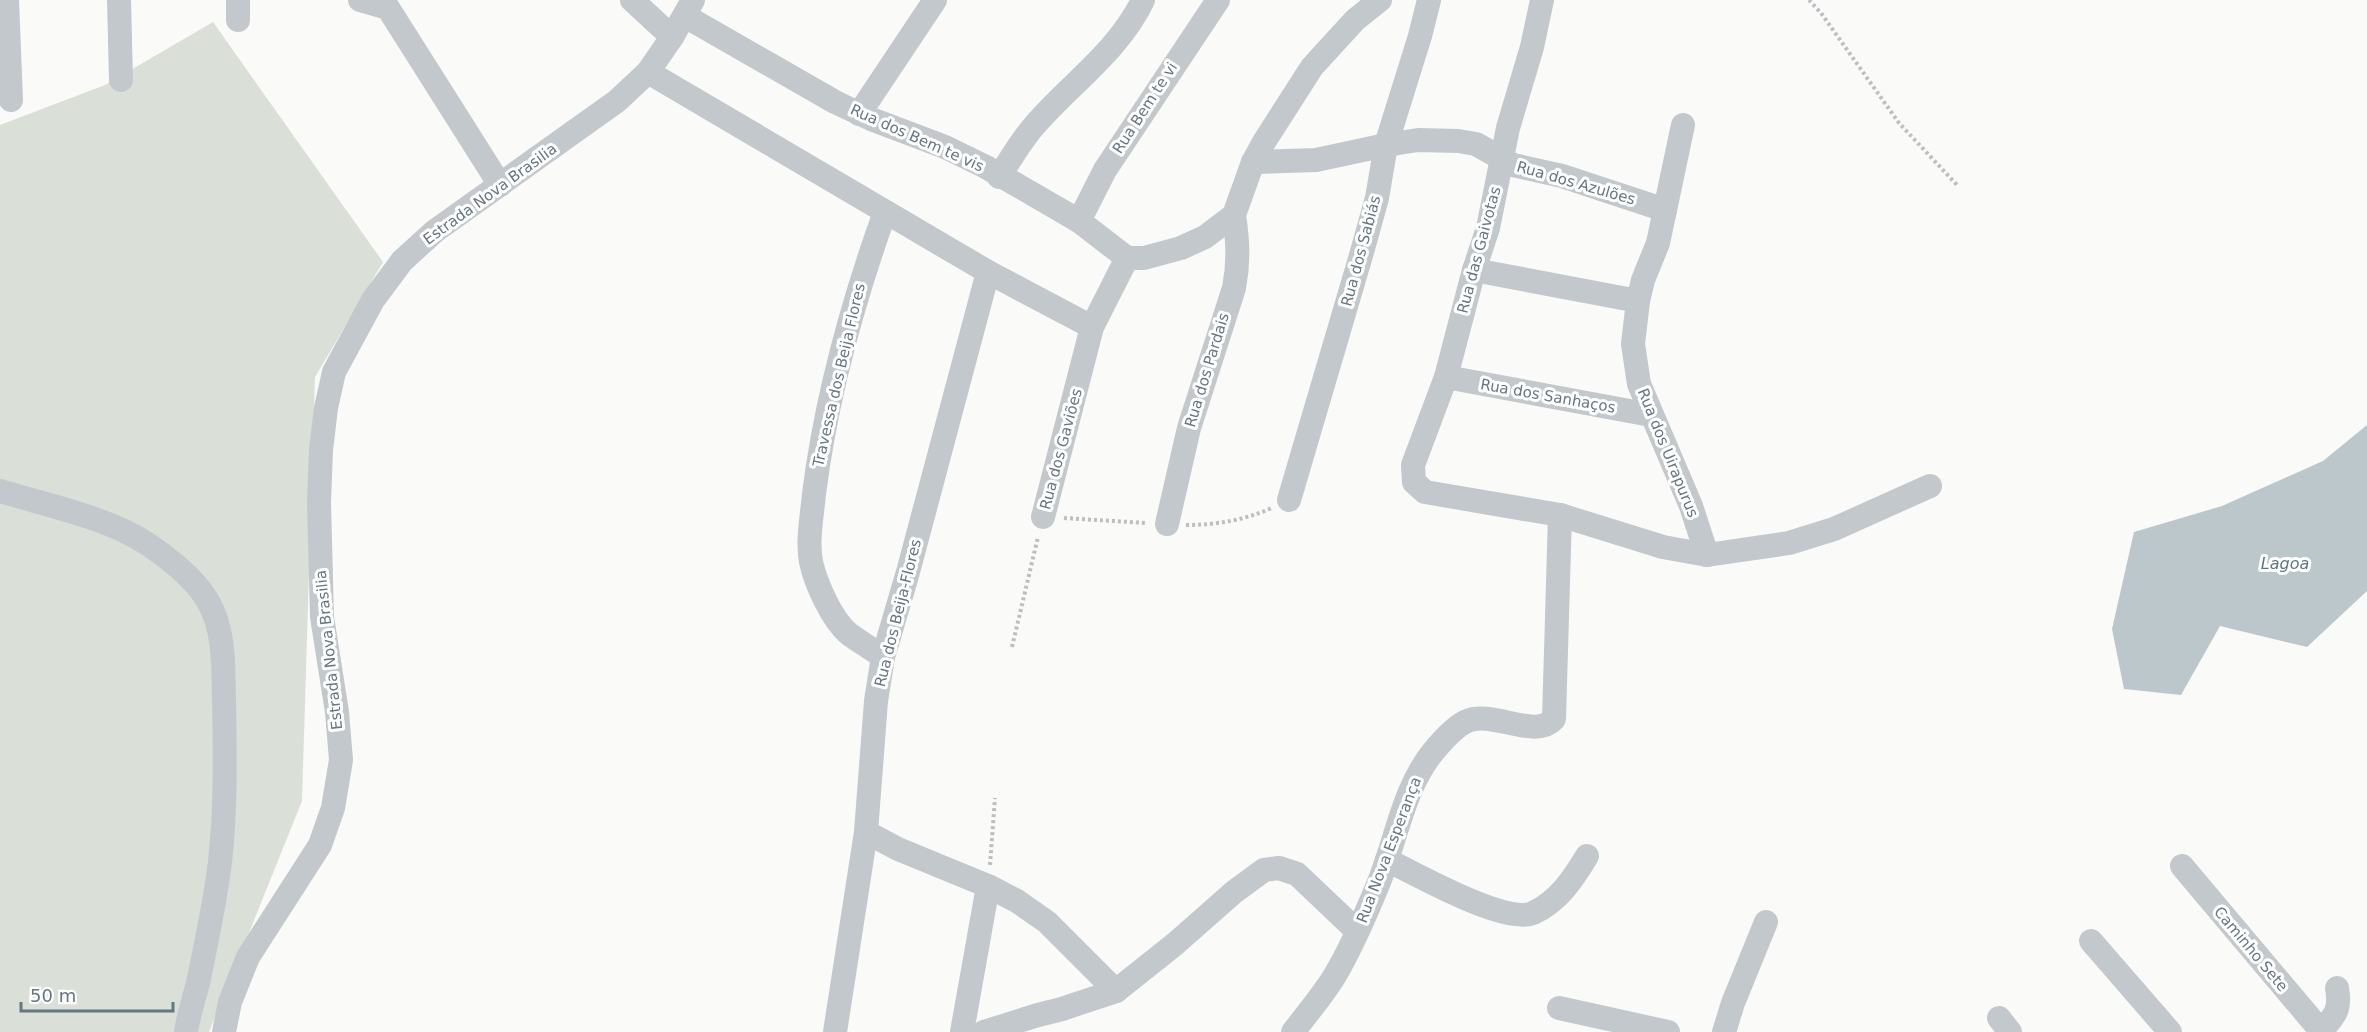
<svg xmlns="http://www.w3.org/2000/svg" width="2367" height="1032" font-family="'DejaVu Sans',sans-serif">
	<rect width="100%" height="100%" fill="#fafaf8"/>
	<polygon fill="#dadfd7" points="213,22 383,262 315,377 302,801 209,1032 0,1032 0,125 105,85"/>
	<polygon fill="#bbc7cb" points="2367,425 2367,591 2307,647 2220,626 2181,695 2124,689 2112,629 2134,532 2222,506 2323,461"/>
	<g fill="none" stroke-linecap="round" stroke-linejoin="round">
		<g stroke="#bbbfc2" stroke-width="4" stroke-dasharray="3 3" stroke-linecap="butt">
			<polyline points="1809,0 1821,13 1899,123 1957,185"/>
			<polyline points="1064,518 1146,523"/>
			<path d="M1186 525C1217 525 1244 520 1272 508"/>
			<polyline points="1012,647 1038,537"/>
			<polyline points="990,865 995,798"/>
		</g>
		<g stroke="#c3c8cc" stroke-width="24">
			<polyline points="7,0 11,100"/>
			<polyline points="119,0 121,80"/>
			<polyline points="238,0 238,20"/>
			<polyline points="360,0 388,8 500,185"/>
			<polyline points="632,0 672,37"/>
			<polyline points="1542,0 1532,47 1508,128 1488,228 1474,270 1446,377 1413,465 1414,482 1425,492 1560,515 1663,547 1707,555 1789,543 1834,529 1930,486"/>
			<polyline points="685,16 835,102 871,119 945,147 986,167 1079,221 1127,258 1144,258 1181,248 1205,237 1234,215 1253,162 1264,142 1312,67 1355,20 1380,0"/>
			<polyline points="648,72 988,272 1092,327"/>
			<polyline points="859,114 935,0"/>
			<polyline points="1683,125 1658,243 1643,280 1638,301 1633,344 1639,384 1691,506 1707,555"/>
			<polyline points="1253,162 1316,160 1386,145 1418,140 1458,141 1476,144 1513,165 1562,176 1665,210"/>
			<path d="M999 177C1010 160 1021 141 1034 126 1070 84 1118 52 1143 0"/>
			<polyline points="1079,221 1105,170 1218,0"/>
			<polyline points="1474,270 1638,301"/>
			<polyline points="1446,377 1651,415"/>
			<path d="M0 491C46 505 110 518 149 545 171 560 198 581 210 605 225 634 223 667 224 699 225 753 226 808 220 862 215 903 206 944 198 983 194 999 188 1016 186 1032"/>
			<polyline points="1289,500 1362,252 1377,198 1386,145 1420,36 1429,0"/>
			<polyline points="1043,517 1092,327 1127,258"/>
			<path d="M1167 524 1189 428 1234 288C1239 262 1238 241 1234 215"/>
			<path d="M883 657C872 649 860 642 849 634 832 620 816 584 811 562 807 541 812 516 814 494 826 398 852 304 885 212"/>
			<polyline points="866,832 898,849 988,886 1017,901 1047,922 1116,991"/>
			<path d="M1387 860C1416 874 1505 925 1533 913 1559 901 1573 879 1587 856"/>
			<polyline points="2182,866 2321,1031"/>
			<polyline points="2091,941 2170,1032"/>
			<polyline points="1559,1008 1668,1032"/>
			<polyline points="1999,1018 2010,1032"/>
			<polyline points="224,1032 230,1002 248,957 320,845 333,808 341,760 337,712 322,617 319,502 321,450 326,408 334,372 373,300 402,261 435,231 617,101 648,72 672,37 693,0"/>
			<polyline points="835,1032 866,832 876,701 883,657 908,572 988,272"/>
			<polyline points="962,1032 988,886"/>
			<polyline points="984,1032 1038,1015 1062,1009 1116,991 1175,944 1234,892 1264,870 1279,868 1297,874 1357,931"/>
			<path d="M1293 1032C1307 1014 1322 996 1334 977 1352 947 1366 914 1379 882 1396 840 1404 787 1433 752 1442 741 1454 727 1467 721 1493 710 1535 740 1554 719L1560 515"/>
			<polyline points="1724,1032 1733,1003 1766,922"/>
			<path d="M2320 1032C2335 1016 2341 1010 2337 988"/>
		</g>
	</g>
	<g text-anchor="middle" stroke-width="6" stroke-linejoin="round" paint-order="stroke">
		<g font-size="15" fill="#657683" stroke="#fff">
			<text transform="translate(1145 108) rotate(-57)" y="5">Rua Bem te vi</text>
			<text transform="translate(917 138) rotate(24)" y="5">Rua dos Bem te vis</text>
			<text transform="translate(1576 183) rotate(16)" y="5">Rua dos Azulões</text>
			<text transform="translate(490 194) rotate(-36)" y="5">Estrada Nova Brasilia</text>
			<text transform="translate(1479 250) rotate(-75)" y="5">Rua das Gaivotas</text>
			<text transform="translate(1361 251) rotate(-75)" y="5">Rua dos Sabiás</text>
			<text transform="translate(1207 370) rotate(-73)" y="5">Rua dos Pardais</text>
			<text transform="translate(839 375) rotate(-77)" y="5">Travessa dos Beija Flores</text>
			<text transform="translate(1548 396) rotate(10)" y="5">Rua dos Sanhaços</text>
			<text transform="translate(1061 449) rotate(-75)" y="5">Rua dos Gaviões</text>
			<text transform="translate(1668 453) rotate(68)" y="5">Rua dos Uirapurus</text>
			<text transform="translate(898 613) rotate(-76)" y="5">Rua dos Beija-Flores</text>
			<text transform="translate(329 650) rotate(-96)" y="5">Estrada Nova Brasilia</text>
			<text transform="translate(1389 850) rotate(-69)" y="5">Rua Nova Esperança</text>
			<text transform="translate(2251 949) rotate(50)" y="5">Caminho Sete</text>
		</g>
		<g font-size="16" font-style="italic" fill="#60757c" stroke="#fff">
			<text x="2285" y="569">Lagoa</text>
		</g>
	</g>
	<path d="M21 1002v9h152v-9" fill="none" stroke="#657683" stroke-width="3"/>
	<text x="30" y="1002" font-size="18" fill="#657683" stroke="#ffffff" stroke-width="4.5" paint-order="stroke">50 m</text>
</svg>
